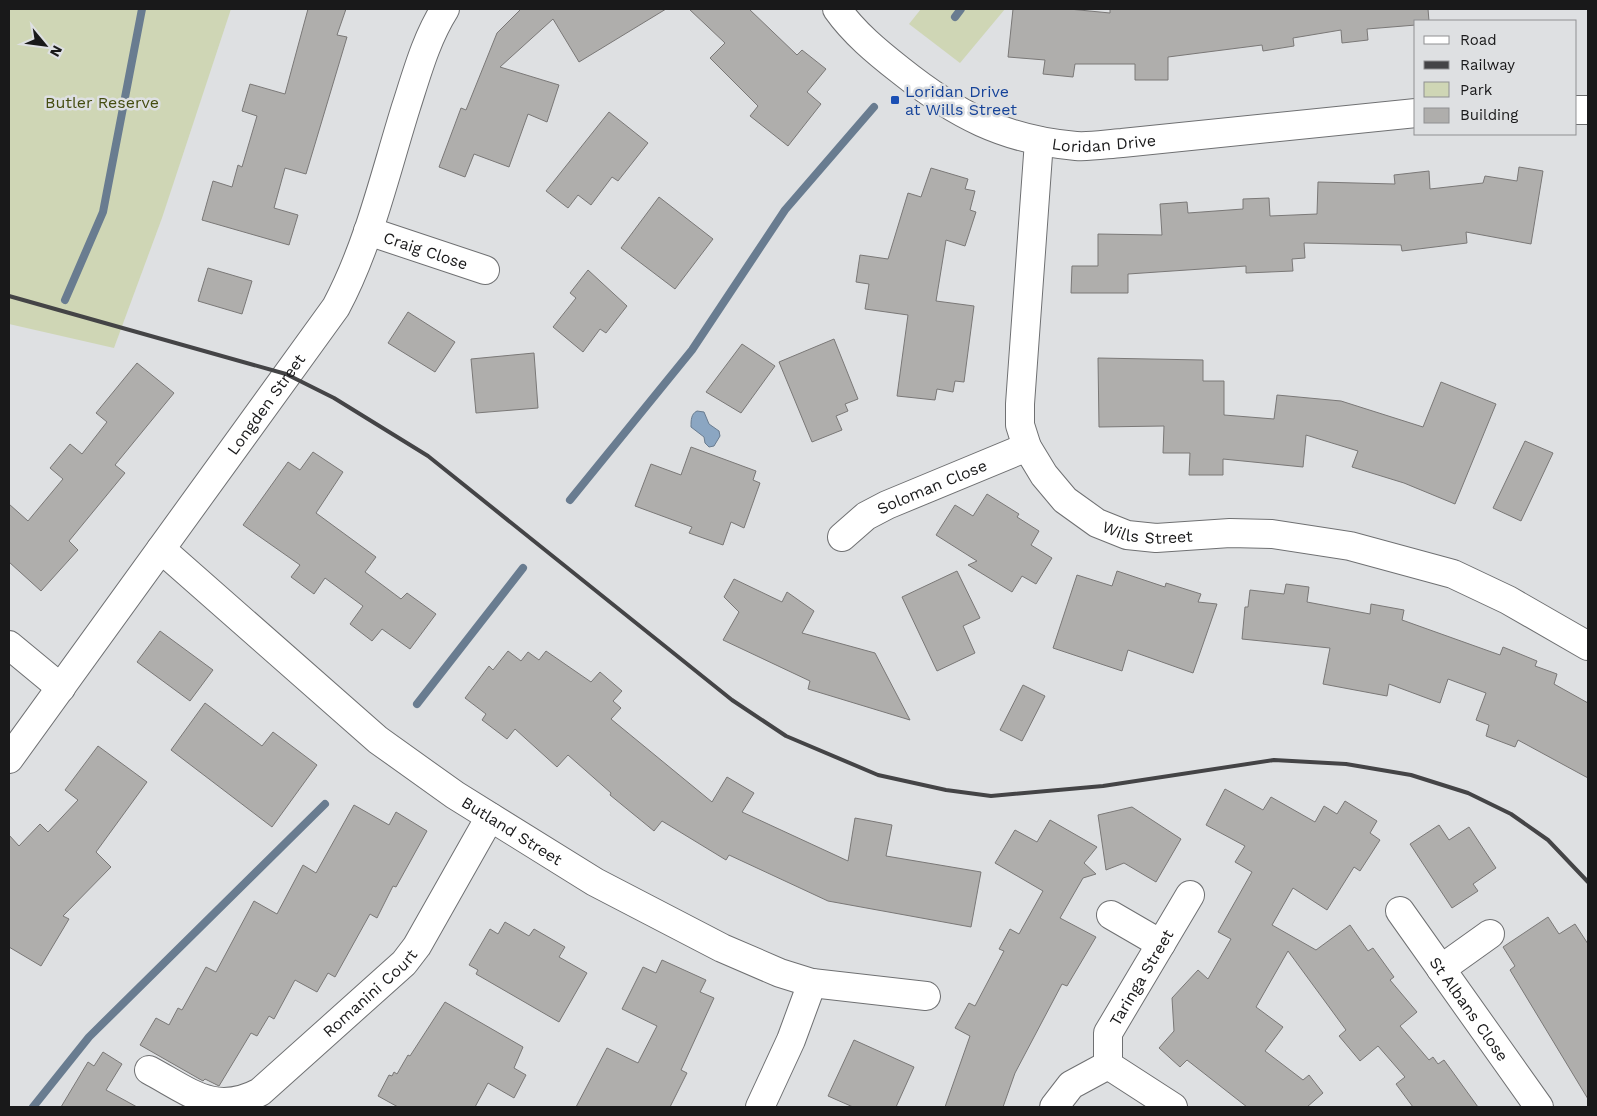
<svg xmlns="http://www.w3.org/2000/svg" width="1597" height="1116" font-family="'Work Sans',sans-serif">
	<rect width="100%" height="100%" fill="#dee0e2"/>
	<g fill="#cfd6b5">
		<polygon points="9,9 231,9 162,218 114,348 9,324"/>
		<polygon points="921,9 1005,9 960,63 909,24"/>
	</g>
	<path fill="#8ba6c2" stroke="#697c90" d="M697 411 704 412 709 424 719 431 720 436 714 446 709 447 705 443 704 437 691 427C691 420 691 414 697 411Z"/>
	<g fill="none" stroke-linecap="round" stroke-linejoin="round">
		<g stroke="#697c90" stroke-width="8">
			<polyline points="955,17 961,9"/>
			<polyline points="65,300 103,212 142,9"/>
			<polyline points="570,500 692,350 785,210 874,107"/>
			<polyline points="417,704 523,568"/>
			<polyline points="33,1107 89,1037 325,804"/>
		</g>
	</g>
	<g fill="#afaeac" stroke="#7a7877">
		<polygon points="308,9 346,9 337,35 347,37 306,174 285,168 274,208 298,215 289,245 202,220 213,181 232,187 238,165 242,167 257,116 242,111 250,84 285,94"/>
		<polygon points="521,9 666,9 579,62 553,19 500,67 559,85 547,122 528,114 509,167 474,154 465,177 439,167 461,108 466,110 497,33"/>
		<polygon points="689,9 749,9 797,55 802,50 826,69 807,92 821,104 788,146 750,116 758,106 710,58 725,43"/>
		<polygon points="1013,9 1069,9 1110,13 1110,9 1428,9 1429,21 1416,21 1416,25 1367,29 1368,40 1342,43 1341,30 1293,38 1294,46 1263,51 1262,45 1168,57 1168,80 1135,80 1135,64 1075,64 1073,77 1043,74 1045,60 1008,57"/>
		<polygon points="609,112 648,143 618,181 612,177 591,205 578,195 568,208 546,191"/>
		<polygon points="1519,167 1543,171 1531,244 1466,232 1467,243 1402,251 1401,245 1304,243 1305,258 1292,259 1293,271 1246,273 1246,266 1128,274 1128,293 1071,293 1072,266 1098,266 1098,234 1162,235 1160,204 1187,202 1188,213 1243,209 1243,199 1269,198 1270,216 1317,214 1318,182 1395,184 1394,175 1429,171 1430,189 1483,183 1485,176 1517,181"/>
		<polygon points="931,168 968,179 965,189 975,191 970,210 976,212 965,246 946,240 936,301 974,306 964,382 955,381 953,392 937,389 935,400 897,396 908,315 865,309 869,284 856,282 860,255 888,259 908,193 921,197"/>
		<polygon points="659,197 713,239 675,289 621,248"/>
		<polygon points="208,268 252,281 242,314 198,301"/>
		<polygon points="588,270 627,306 606,333 600,329 583,352 553,327 576,298 570,293"/>
		<polygon points="408,312 455,342 435,372 388,343"/>
		<polygon points="834,339 858,399 845,404 848,411 836,416 842,430 812,442 779,362"/>
		<polygon points="742,344 775,366 741,413 706,392"/>
		<polygon points="534,353 538,408 476,413 471,359"/>
		<polygon points="1098,358 1203,360 1203,381 1224,381 1224,415 1274,419 1277,395 1341,401 1423,427 1441,382 1496,404 1455,504 1404,483 1352,467 1358,451 1306,435 1303,467 1223,459 1223,475 1189,475 1190,453 1163,453 1164,426 1099,427"/>
		<polygon points="137,363 174,393 115,465 125,473 69,541 78,550 41,591 9,562 9,504 28,521 63,479 50,468 70,444 82,454 107,422 96,413"/>
		<polygon points="1525,441 1553,453 1521,521 1493,508"/>
		<polygon points="691,447 756,471 753,480 760,483 744,528 731,522 723,545 689,533 692,527 635,506 651,464 681,475"/>
		<polygon points="313,452 343,472 316,513 376,557 365,572 401,599 407,593 436,614 410,649 382,629 372,641 350,624 363,606 325,578 314,594 291,577 300,565 243,525 288,462 300,470"/>
		<polygon points="987,494 1019,514 1017,517 1039,531 1031,545 1052,558 1036,584 1022,576 1012,592 968,565 977,561 936,535 955,505 973,516"/>
		<polygon points="957,571 980,618 963,626 975,653 937,671 902,597"/>
		<polygon points="1117,571 1165,587 1166,583 1201,594 1198,602 1217,604 1193,673 1128,650 1122,671 1053,648 1077,575 1112,586"/>
		<polygon points="734,579 782,602 787,592 814,611 802,633 875,653 910,720 808,689 810,681 723,640 739,612 724,597"/>
		<polygon points="1286,584 1309,587 1307,602 1370,614 1371,604 1404,610 1402,620 1500,655 1503,647 1537,661 1535,666 1557,674 1554,684 1588,703 1588,778 1518,740 1515,747 1486,736 1489,725 1476,720 1486,693 1448,679 1440,703 1389,684 1387,696 1323,684 1330,648 1242,639 1245,607 1248,607 1250,590 1284,594"/>
		<polygon points="160,631 213,670 190,701 137,662"/>
		<polygon points="508,651 521,661 528,652 539,660 546,651 591,682 600,672 622,691 613,701 621,708 611,719 712,802 727,777 754,793 742,812 848,861 855,818 892,825 886,856 981,872 971,927 828,901 729,855 726,860 662,821 654,831 610,795 611,793 568,755 557,767 515,729 507,739 482,720 486,714 465,698 489,666 493,670"/>
		<polygon points="1023,685 1045,696 1022,741 1000,730"/>
		<polygon points="205,703 262,746 273,732 317,765 272,827 171,750"/>
		<polygon points="98,746 147,782 96,852 111,867 63,916 69,919 41,966 9,947 9,835 19,846 40,824 48,832 78,800 65,790"/>
		<polygon points="1225,789 1263,810 1271,797 1315,822 1324,806 1337,814 1345,801 1377,821 1370,833 1380,840 1360,871 1354,867 1327,910 1293,888 1272,925 1316,950 1350,925 1368,951 1373,948 1394,977 1390,980 1417,1012 1400,1026 1429,1060 1433,1057 1438,1064 1444,1060 1478,1107 1413,1107 1396,1084 1405,1077 1378,1046 1360,1061 1339,1036 1346,1030 1288,951 1256,1007 1283,1027 1265,1051 1303,1080 1309,1075 1323,1093 1307,1107 1247,1107 1187,1060 1180,1067 1159,1048 1174,1031 1172,998 1198,970 1208,979 1231,939 1218,932 1252,872 1235,862 1245,846 1206,825"/>
		<polygon points="354,805 389,825 396,812 427,831 396,887 393,886 377,918 370,914 335,977 328,973 317,992 295,980 274,1019 269,1016 257,1036 251,1033 219,1086 205,1079 203,1081 140,1045 156,1018 169,1025 178,1008 182,1010 206,967 216,972 254,901 277,914 303,865 316,873"/>
		<polygon points="1132,807 1181,839 1156,882 1124,863 1106,870 1098,815"/>
		<polygon points="1050,820 1097,847 1084,863 1096,874 1083,878 1060,918 1096,937 1067,986 1062,984 1015,1073 1003,1107 945,1107 970,1036 955,1028 969,1003 975,1006 1004,951 999,949 1010,929 1019,934 1043,891 995,863 1015,830 1037,842"/>
		<polygon points="1439,825 1449,840 1469,827 1496,868 1473,884 1478,891 1452,908 1410,844"/>
		<polygon points="1548,917 1559,934 1575,924 1588,944 1588,1099 1510,970 1515,966 1503,947"/>
		<polygon points="505,922 529,936 534,929 565,947 559,957 587,973 559,1022 476,974 478,970 469,965 490,929 498,934"/>
		<polygon points="662,960 706,980 700,992 714,998 681,1070 687,1073 670,1107 576,1107 607,1048 638,1063 657,1026 622,1009 643,967 656,973"/>
		<polygon points="445,1002 523,1047 514,1068 526,1075 514,1098 488,1083 475,1107 398,1107 378,1096 389,1075 392,1076 394,1072 397,1074 408,1055 410,1056"/>
		<polygon points="854,1040 914,1067 896,1107 853,1107 828,1096"/>
		<polygon points="103,1052 122,1064 106,1090 137,1107 61,1107 88,1062 94,1066"/>
	</g>
	<g fill="none" stroke-linecap="round" stroke-linejoin="round">
		<g stroke="#6f7072" stroke-width="30">
			<g id="street">
				<path id="s1" d="M1039 141 1020 404V425L1027 447 1044 475 1065 500 1097 523 1127 535 1156 538 1230 533 1272 534 1350 546 1453 574 1508 600 1588 646"/>
				<path id="s2" d="M368 231 485 270"/>
				<path id="s3" d="M842 537 866 516 887 505 1027 447"/>
				<path id="s4" d="M161 549 378 740 455 795 595 882 722 948 780 973 812 983 926 996"/>
				<polyline points="9,645 61,688"/>
				<path id="s5" d="M9 759 336 307C369 245 385 174 406 107 417 73 426 39 445 9"/>
				<path id="s6" d="M1400 911 1539 1107"/>
				<polyline points="1111,915 1161,944"/>
				<polyline points="1441,969 1490,934"/>
				<path id="s7" d="M149 1070C190 1092 215 1116 260 1092L404 963 417 946 490 817"/>
				<polyline points="760,1107 791,1040 812,983"/>
				<polyline points="1054,1107 1071,1085 1108,1065"/>
				<path id="s8" d="M1173 1107 1108 1065V1033L1190 895"/>
			</g>
		</g>
		<g stroke="#6f7072" stroke-width="30">
			<g id="secondary">
				<path id="s9" d="M837 9C854 33 877 52 900 70 955 114 1004 140 1076 146 1091 147 1107 144 1122 143L1416 113"/>
				<polyline points="1576,110 1588,110"/>
			</g>
		</g>
		<use href="#street" stroke="#fff" stroke-width="28"/>
		<use href="#secondary" stroke="#fff" stroke-width="28"/>
		<polyline stroke="#444446" stroke-width="4" points="9,296 286,374 334,398 428,456 732,700 786,736 878,775 946,790 991,796 1103,786 1274,760 1346,764 1411,775 1468,793 1511,814 1548,840 1588,882"/>
	</g>
	<rect fill="#1a4fb4" stroke="#dee0e2" stroke-width="2" x="890" y="95" width="10" height="10" rx="2.5"/>
	<g text-anchor="middle" stroke-width="5" stroke-linejoin="round" paint-order="stroke">
		<g font-size="16" fill="#164399" stroke="#dee0e2" text-anchor="start">
			<text x="905" y="97">Loridan Drive<tspan x="905" dy="18">at Wills Street</tspan></text>
		</g>
		<g font-size="16" fill="#454d11" stroke="#dee0e2">
			<text x="102" y="108">Butler Reserve</text>
		</g>
		<g font-size="16" fill="#19191a" stroke="#dee0e2">
			<text dy="6" stroke="none"><textPath href="#s9" startOffset="311">Loridan Drive</textPath></text>
			<text dy="6" stroke="none"><textPath href="#s2" startOffset="61">Craig Close</textPath></text>
			<text dy="6" stroke="none"><textPath href="#s5" startOffset="438">Longden Street</textPath></text>
			<text dy="6" stroke="none"><textPath href="#s3" startOffset="104">Soloman Close</textPath></text>
			<text dy="6" stroke="none"><textPath href="#s1" startOffset="465">Wills Street</textPath></text>
			<text dy="6" stroke="none"><textPath href="#s4" startOffset="451">Butland Street</textPath></text>
			<text dy="6" stroke="none"><textPath href="#s8" startOffset="174">Taringa Street</textPath></text>
			<text dy="6" stroke="none"><textPath href="#s7" startOffset="268">Romanini Court</textPath></text>
			<text dy="6" stroke="none"><textPath href="#s6" startOffset="120">St Albans Close</textPath></text>
		</g>
	</g>
	<rect width="1597" height="1116" fill="none" stroke="#19191a" stroke-width="20"/>
	<rect x="1414" y="20" width="162" height="115" fill="#dee0e2" stroke="#8f9092"/>
	<rect x="1424" y="36" width="25" height="8" fill="#ffffff" stroke="#8f9092"/>
	<text x="1460" y="45" font-size="15" fill="#19191a">Road</text>
	<rect x="1424" y="61" width="25" height="8" fill="#444446" stroke="#8f9092"/>
	<text x="1460" y="70" font-size="15" fill="#19191a">Railway</text>
	<rect x="1424" y="82" width="25" height="15" fill="#cfd6b5" stroke="#8f9092"/>
	<text x="1460" y="95" font-size="15" fill="#19191a">Park</text>
	<rect x="1424" y="108" width="25" height="15" fill="#afaeac" stroke="#8f9092"/>
	<text x="1460" y="120" font-size="15" fill="#19191a">Building</text>
	<g transform="translate(45 45) rotate(119)" stroke="#dee0e2" stroke-width="4" paint-order="stroke">
	<path d="M0-4L9 19L0 12L-9 19Z" fill="#19191a"/>
	<text y="-8" font-size="14" font-weight="bold" text-anchor="middle" fill="#19191a">N</text>
	</g>
</svg>
